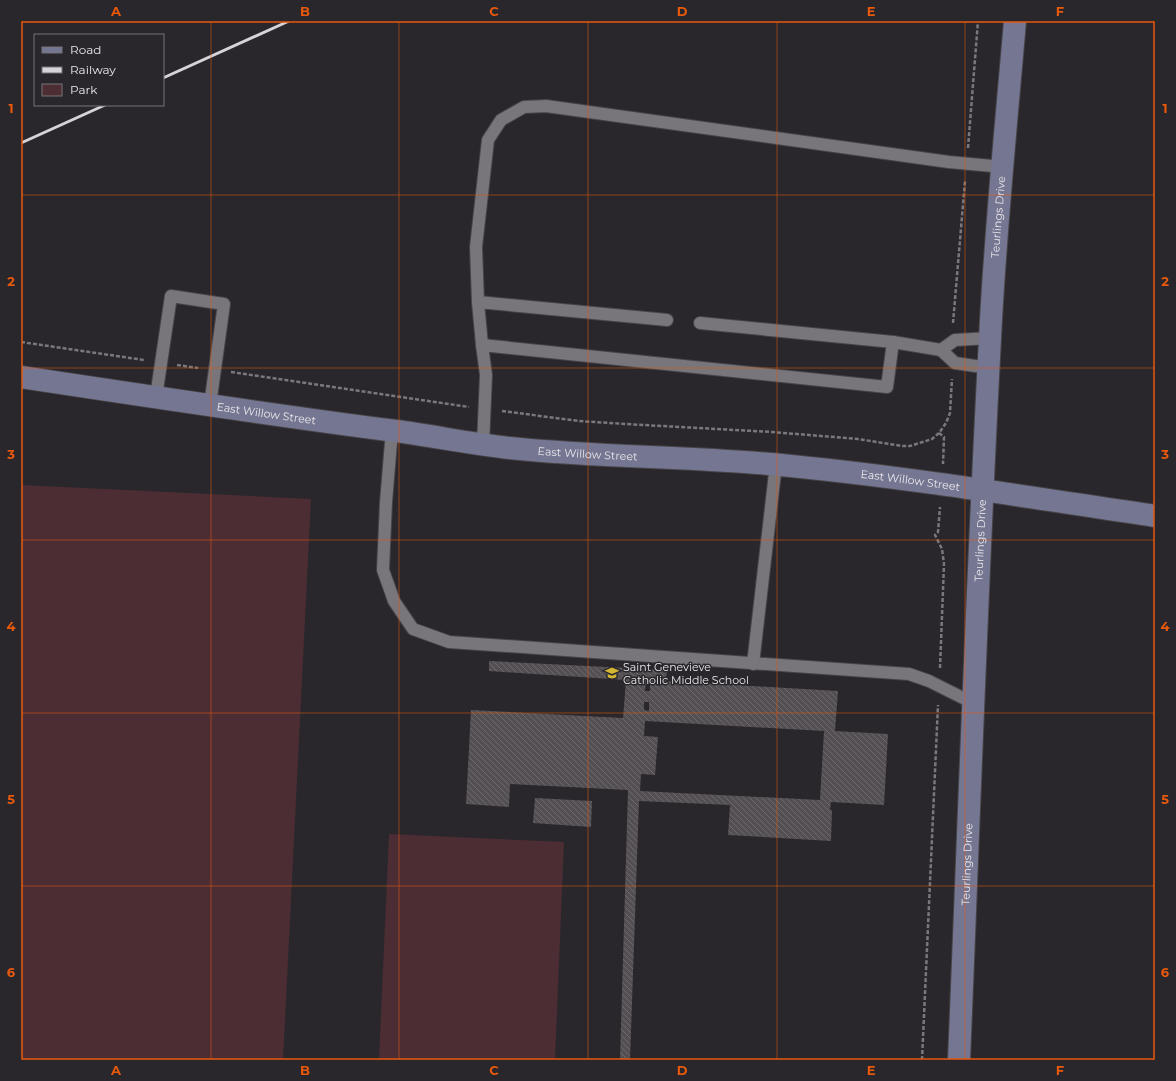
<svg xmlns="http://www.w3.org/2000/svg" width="1176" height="1081" font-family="Montserrat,sans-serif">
	<defs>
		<pattern id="building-back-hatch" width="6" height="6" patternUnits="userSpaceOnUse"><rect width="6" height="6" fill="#544f53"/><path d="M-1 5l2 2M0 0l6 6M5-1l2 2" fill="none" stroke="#6d686c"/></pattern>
	</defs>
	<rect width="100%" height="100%" fill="#29272c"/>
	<g fill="#4c2d33">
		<polygon points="21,485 311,499 283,1060 21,1060"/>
		<polygon points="389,834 564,842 555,1060 379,1060"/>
	</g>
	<g fill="url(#building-back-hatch)" fill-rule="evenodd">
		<path d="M489 661 667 670 666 681 838 691 835 731 888 734 884 805 831 802 830 810H832L831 841 728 835 730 805 639 801 630 1060H620L628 790 510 784 509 807 466 804 471 710 623 718 626 680 489 671ZM646 681H650V691H645ZM644 702H649V711L644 710ZM645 721 824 731 820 800 640 791 641 774 655 775 658 737 644 736Z"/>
		<polygon points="535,798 592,801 591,827 533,823"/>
	</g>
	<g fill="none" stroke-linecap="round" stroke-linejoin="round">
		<g stroke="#464448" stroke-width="14">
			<g id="lane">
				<polyline points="478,302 476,247 488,140 501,120 524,107 546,106 949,162 1003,167"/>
				<polyline points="700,323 893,342"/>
				<polyline points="482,345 478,302 667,320"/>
				<polyline points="989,368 955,363 941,350 955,340 990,338"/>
				<polyline points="156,397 171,296 224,304 210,405"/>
				<polyline points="392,430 386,502 383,570 394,601 413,629 449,642 909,674 929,681 973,703"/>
				<polyline points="483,445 486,375 482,345 887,387 893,342 941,350"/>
				<polyline points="753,664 776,464"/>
			</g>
		</g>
		<g stroke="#464448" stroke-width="24">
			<g id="secondary">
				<path id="s1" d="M21 377C146 396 271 415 396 431 434 436 472 444 510 448 603 458 697 456 791 466 913 478 1034 498 1155 516"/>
				<path id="s2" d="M959 1060C969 820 977 579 990 339 995 233 1006 127 1015 21"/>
			</g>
		</g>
		<g stroke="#7a787d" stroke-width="2.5" stroke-dasharray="4 2" stroke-linecap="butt">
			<polyline points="968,148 978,21"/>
			<polyline points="953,323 965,181"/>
			<polyline points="21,342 144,360"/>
			<polyline points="177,365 198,368"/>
			<polyline points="231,372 469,407"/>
			<polyline points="502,411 579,421 625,424 772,432 858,439 902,446 910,446 932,439 939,433 946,423 950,413 952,379"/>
			<polyline points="939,433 944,437 943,464"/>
			<polyline points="940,668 944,564 942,549 935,535 938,532 940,507"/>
			<polyline points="922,1060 938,705"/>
		</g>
		<use href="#lane" stroke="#78757b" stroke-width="12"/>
		<use href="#secondary" stroke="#757691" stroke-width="22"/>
		<g stroke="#d6d4d8" stroke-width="3">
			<polyline points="163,78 289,21"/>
			<polyline points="21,143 105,105"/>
		</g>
	</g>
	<path fill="none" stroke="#e8590c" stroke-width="1" stroke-opacity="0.55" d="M211 21V1060M399 21V1060M588 21V1060M777 21V1060M965 21V1060M21 195H1155M21 368H1155M21 540H1155M21 713H1155M21 886H1155"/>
	<defs>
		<g id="school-bare" transform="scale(1.08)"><path d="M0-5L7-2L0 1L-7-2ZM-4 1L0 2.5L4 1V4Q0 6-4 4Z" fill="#d4b635" stroke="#29272c" stroke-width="2.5" paint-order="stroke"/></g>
	</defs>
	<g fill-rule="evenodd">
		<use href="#school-bare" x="612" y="673"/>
	</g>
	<g text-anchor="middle" stroke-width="3" stroke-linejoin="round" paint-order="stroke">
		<g font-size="11" fill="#e9e7eb" stroke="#29272c">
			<text dy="4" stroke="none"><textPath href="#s2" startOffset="844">Teurlings Drive</textPath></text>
			<text dy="4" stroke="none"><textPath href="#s1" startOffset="248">East Willow Street</textPath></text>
			<text dy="4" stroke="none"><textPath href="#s1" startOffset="572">East Willow Street</textPath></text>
			<text dy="4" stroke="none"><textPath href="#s1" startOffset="896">East Willow Street</textPath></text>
			<text dy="4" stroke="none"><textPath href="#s2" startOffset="520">Teurlings Drive</textPath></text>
			<text dy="4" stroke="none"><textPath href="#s2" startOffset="196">Teurlings Drive</textPath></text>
		</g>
		<g font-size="11" fill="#e9e7eb" stroke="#29272c" text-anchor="start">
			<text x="623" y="671">Saint Genevieve<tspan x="623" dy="13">Catholic Middle School</tspan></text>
		</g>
	</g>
	<rect width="1176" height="1081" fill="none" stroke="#29272c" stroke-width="44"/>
	<rect x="34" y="34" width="130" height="72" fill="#29272c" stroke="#767478"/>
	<rect x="42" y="47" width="20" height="6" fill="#757691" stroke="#767478"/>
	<text x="70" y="54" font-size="12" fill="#e9e7eb">Road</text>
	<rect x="42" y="67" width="20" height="6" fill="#d6d4d8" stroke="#767478"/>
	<text x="70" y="74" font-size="12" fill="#e9e7eb">Railway</text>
	<rect x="42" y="84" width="20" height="12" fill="#4c2d33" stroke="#767478"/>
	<text x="70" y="94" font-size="12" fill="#e9e7eb">Park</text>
	<rect x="22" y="22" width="1132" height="1037" fill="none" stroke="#e8590c" stroke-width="1.5"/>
	<g font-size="13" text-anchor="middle" font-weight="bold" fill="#e8590c">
		<text x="116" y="16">A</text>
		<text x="305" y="16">B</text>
		<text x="494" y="16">C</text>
		<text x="682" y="16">D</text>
		<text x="871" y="16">E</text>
		<text x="1060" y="16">F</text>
		<text x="11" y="113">1</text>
		<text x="1165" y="113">1</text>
		<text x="11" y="286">2</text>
		<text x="1165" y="286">2</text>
		<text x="11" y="459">3</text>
		<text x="1165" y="459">3</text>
		<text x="11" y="631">4</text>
		<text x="1165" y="631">4</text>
		<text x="11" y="804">5</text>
		<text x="1165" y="804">5</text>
		<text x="11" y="977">6</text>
		<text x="1165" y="977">6</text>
		<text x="116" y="1075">A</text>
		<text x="305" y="1075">B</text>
		<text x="494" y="1075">C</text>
		<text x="682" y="1075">D</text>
		<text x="871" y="1075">E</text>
		<text x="1060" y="1075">F</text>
	</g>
</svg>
